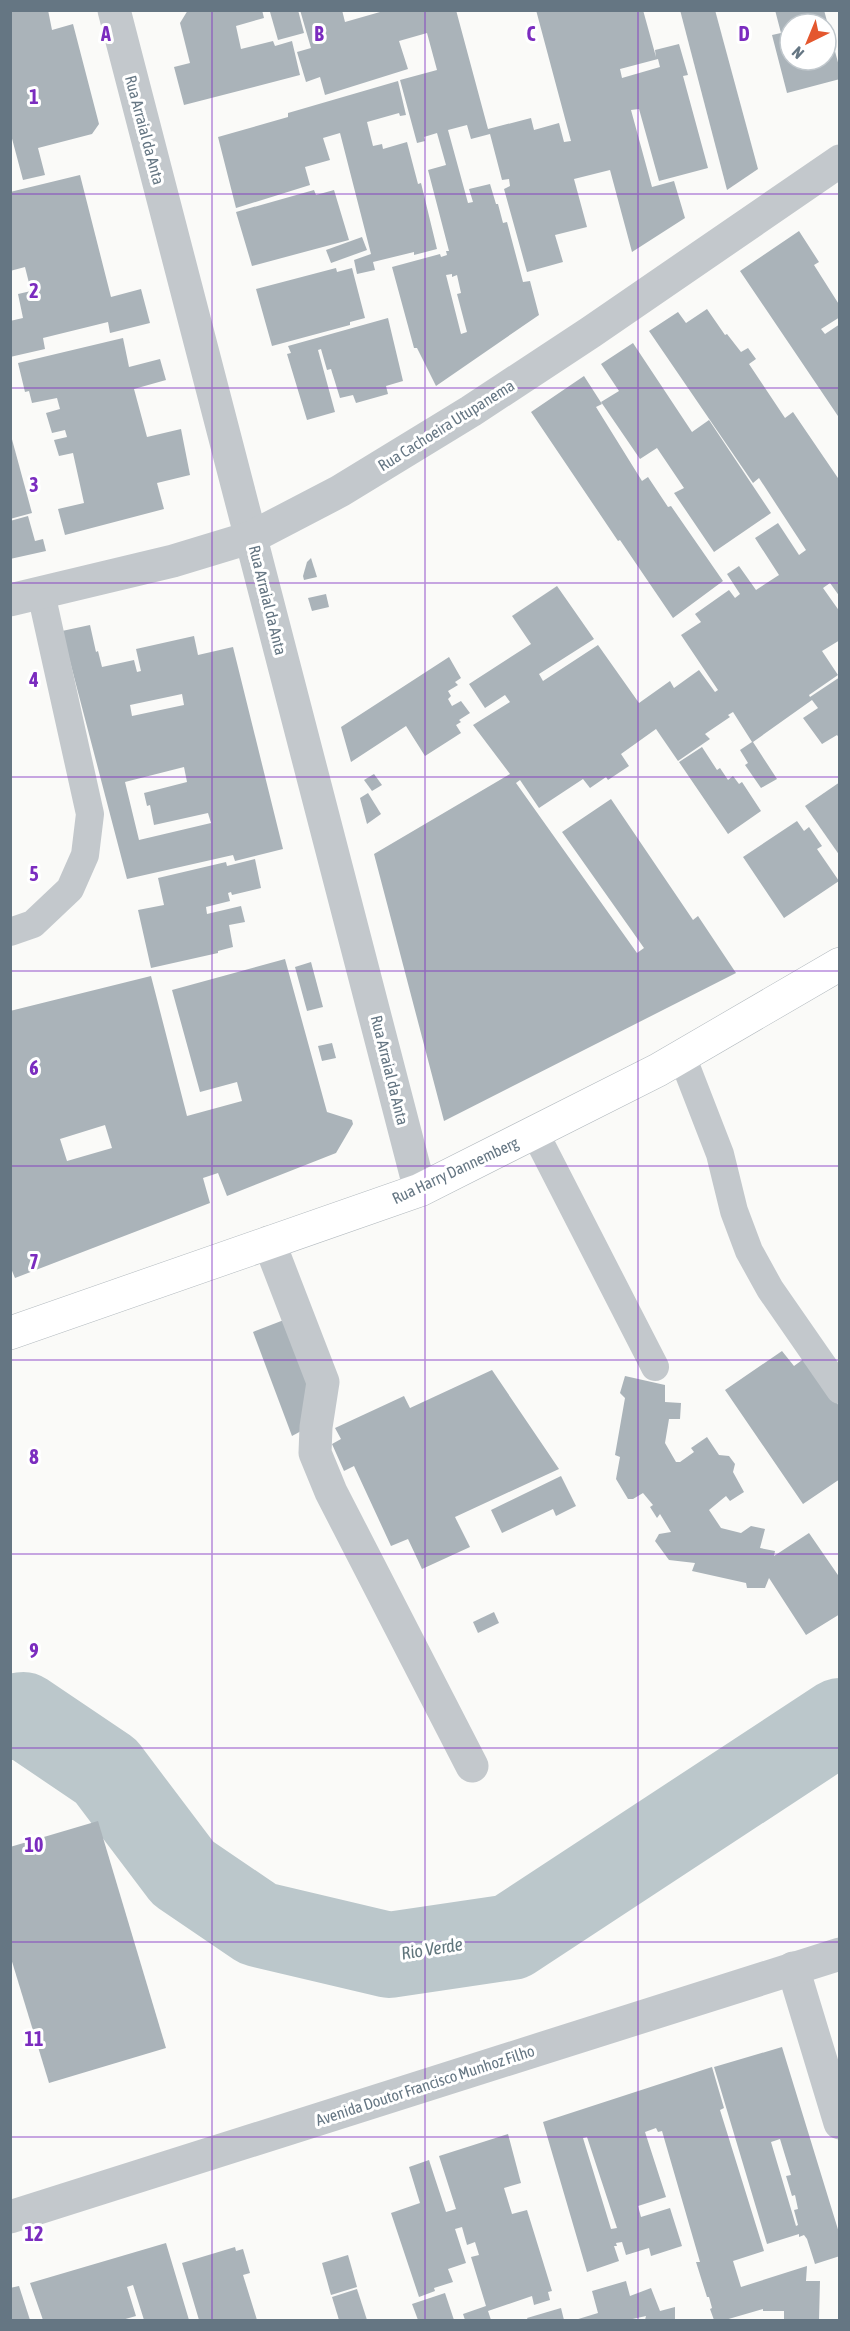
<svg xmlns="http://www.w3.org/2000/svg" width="850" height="2331" font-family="'Asap Condensed',sans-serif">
	<rect width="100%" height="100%" fill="#fafaf8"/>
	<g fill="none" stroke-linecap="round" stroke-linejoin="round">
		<polyline stroke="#bbc7cb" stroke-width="86" points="10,1717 23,1715 106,1771 183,1873 258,1924 389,1955 511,1937 840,1721"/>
	</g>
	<g fill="#aab3b9" fill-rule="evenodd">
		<polygon points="10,10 48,10 52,30 73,24 99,124 92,134 38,148 45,175 23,180 10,131"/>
		<polygon points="188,10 262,10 264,18 236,26 241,49 273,41 275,46 292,41 300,75 184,105 174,67 190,63 180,23"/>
		<polygon points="274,10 298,10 304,33 278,40 270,12"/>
		<path d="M300 10H342L345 22 387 10H456L488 129 531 118 534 130 559 123 564 142 571 141 536 10H643L656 57 655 50 679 44 688 75 683 76 708 168 659 181 639 109 631 110 652 187 674 181 685 218 632 252 610 170 574 179 587 227 555 235 563 262 527 272 504 189 510 186 509 179 502 180 490 134 471 139 467 125 448 130 468 203 473 202 469 189 490 184 496 204H498L503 223 507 222 523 282 530 281 539 315 436 386 417 348H414L392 267 440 254 441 257 447 255 446 251H449L428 170 446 165 437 133 424 137 425 141 417 143 400 80 437 70 427 33 399 41 408 69 325 95 320 77 306 82 297 52 311 48ZM658 59 660 67 622 78 620 69ZM452 274V277L457 275 461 293 457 294 467 332 461 334 446 275Z"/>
		<polygon points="680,10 715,10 758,169 727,190"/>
		<path d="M775 10H824L840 70V79L787 93 772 35 781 33ZM790 24H826V60H790Z"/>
		<polygon points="398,81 406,115 400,116 399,113 367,122 373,146 382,144 383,149 407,142 418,184 421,183 437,249 414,255 414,252 373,262 375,270 357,274 354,260 371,254 340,133 323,138 330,160 305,167 310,185 236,208 218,137 288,117 288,113"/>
		<polygon points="80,175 111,297 141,289 150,323 110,333 108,322 43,338 45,349 10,357 10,321 23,318 18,294 31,291 25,267 10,271 10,192"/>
		<polygon points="314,190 316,195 334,190 349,240 252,266 236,212"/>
		<polygon points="799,231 819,262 814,265 840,306 840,317 821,329 825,334 840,324 840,419 740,271"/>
		<polygon points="362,237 367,250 331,263 326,250"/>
		<polygon points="336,268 337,272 352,268 365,318 350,322 350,325 272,346 256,289"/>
		<polygon points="707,309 725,335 727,334 741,352 748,348 756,359 749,364 785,418 793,412 840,481 840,597 830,583 823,588 840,612 840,640 822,651 838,675 809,695 810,697 840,677 840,739 837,735 822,744 803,718 818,708 812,700 753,742 777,779 761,788 745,765 748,763 740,750 752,742 733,712 728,715 730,717 705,734 710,739 678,761 656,729 621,754 629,766 608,780 606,777 590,788 583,779 539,808 520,780 516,783 637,953 644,948 562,832 611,799 693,920 698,916 736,973 444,1121 374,854 510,774 473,725 510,702 505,695 485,708 469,684 531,644 512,616 557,586 594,639 539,674 543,681 598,645 639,703 670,681 674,688 699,670 715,692 718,690 681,635 701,622 695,614 729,590 735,598 740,594 727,574 739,566 756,590 779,575 755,538 778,523 799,555 806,550 759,478 753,483 649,331 678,312 686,323"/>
		<polygon points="388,318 403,381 386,386 388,394 356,403 353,395 340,398 331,369 327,370 321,349 318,350 335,412 307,420 287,354 291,353 288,346"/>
		<polygon points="123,338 129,367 160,359 166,380 134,389 147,437 181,429 190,475 157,483 164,509 65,535 58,509 84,503 73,453 59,456 54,440 67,437 65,430 52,433 46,413 60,409 57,398 32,403 29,391 25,392 18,363"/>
		<polygon points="633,343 692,432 709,420 771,513 714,552 674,493 684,488 657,448 640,459 601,402 619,391 601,364"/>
		<polygon points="584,376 602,404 596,407 642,481 648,477 668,507 671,506 723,581 673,618 620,540 618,541 531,412"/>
		<polygon points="10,432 32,513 10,519"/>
		<polygon points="28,516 35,541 43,539 46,551 10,559 10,521"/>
		<polygon points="311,558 317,577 304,580 303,576 307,562"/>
		<polygon points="326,594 329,607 312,611 308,598"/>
		<path d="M90 625 96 652 98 651 102 667 134 660 137 672 141 671 136 649 194 636 198 655 233 647 283 849 235 861 233 855 127 879 62 631ZM182 694 184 705 132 716 130 705ZM184 767 187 782 144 793 147 806 150 805 154 825 208 813 211 823 139 840 125 782Z"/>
		<polygon points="449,657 461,678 455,682 458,685 448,691 451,696 448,699 452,706 461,701 470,713 459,720 461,722 456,725 461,733 425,756 406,726 351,762 341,727"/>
		<polygon points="702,747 717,770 720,768 728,780 733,776 739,784 742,782 761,811 728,834 679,762"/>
		<polygon points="374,774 382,785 372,791 364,780"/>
		<polygon points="840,782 840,856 805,806"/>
		<polygon points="368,793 381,814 367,824 360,798"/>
		<polygon points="797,821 804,831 809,827 822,846 817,849 839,881 784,918 743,857"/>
		<polygon points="255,859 261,888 232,895 231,892 228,893 230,901 206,907 207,914 241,906 245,922 229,925 233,947 218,951 218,953 151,968 138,910 164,905 158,878 226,862 227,866"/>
		<path d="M285 959 327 1112 352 1120 353 1124 336 1153 227 1196 218 1173 203 1178 210 1203 15 1278 10 1266V1011L151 976 187 1116 242 1101 237 1082 200 1092 172 990ZM105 1125 112 1148 67 1161 60 1139Z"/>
		<polygon points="311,962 323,1007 307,1011 295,967"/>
		<polygon points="332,1043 336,1058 322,1061 318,1046"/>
		<polygon points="289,1318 317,1390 303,1430 292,1436 253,1332"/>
		<polygon points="782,1351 794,1366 809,1355 840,1408 840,1479 803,1504 725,1390"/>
		<polygon points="492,1370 559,1469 455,1517 470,1547 422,1569 408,1539 391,1546 354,1466 344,1471 332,1444 341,1439 335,1428 404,1396 410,1408"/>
		<polygon points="625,1376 665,1385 665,1402 681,1403 680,1419 669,1419 665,1443 676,1462 680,1462 694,1452 691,1448 707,1437 719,1455 729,1456 735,1464 733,1472 744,1492 730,1501 726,1496 709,1510 721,1528 741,1533 751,1526 765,1529 760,1548 775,1551 774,1556 809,1533 840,1578 840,1614 806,1635 769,1578 765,1588 747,1588 746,1583 692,1571 695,1563 669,1560 655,1541 659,1534 671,1532 660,1514 657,1518 650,1507 653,1505 643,1493 633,1499 628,1499 616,1479 620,1457 615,1455 625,1398 620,1393"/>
		<polygon points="561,1476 576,1506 556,1516 553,1509 502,1533 491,1510"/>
		<polygon points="494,1612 499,1623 478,1633 473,1622"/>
		<polygon points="98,1821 166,2048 49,2083 10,1955 10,1847"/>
		<path d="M782 2047 840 2236V2256L815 2264 807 2239 804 2235 799 2237V2234L767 2244 714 2067ZM780 2139 791 2175 786 2176 792 2196 795 2195 798 2209 794 2210 798 2225 796 2226 771 2142Z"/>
		<path d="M712 2067 724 2108 720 2110 764 2251 733 2261 741 2287 807 2266 806 2281H820L819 2320H784V2311H763V2309L725 2320H714L710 2309 712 2308 709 2297H707L696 2262H700L662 2131 658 2132 656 2128 645 2132 666 2197 638 2206 641 2217 670 2208 682 2246 651 2256 649 2248 626 2255 622 2242 616 2243 617 2246H614L619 2261 587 2272 543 2122ZM587 2137 617 2228 611 2229 583 2138Z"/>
		<polygon points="508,2134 521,2183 504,2188 512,2214 527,2210 552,2291 548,2292 550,2300 534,2305 532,2296 488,2311 491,2320 465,2320 463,2314 486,2306 471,2257 479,2255 475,2242 467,2245 462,2227 455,2229 466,2263 448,2269 453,2282 434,2288 435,2291 419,2297 391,2213 420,2203 409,2167 429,2160 446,2212 456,2209 439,2156"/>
		<polygon points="166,2243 189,2320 144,2320 133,2285 127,2287 136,2316 122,2320 43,2320 30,2283"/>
		<polygon points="235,2247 236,2251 243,2249 250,2273 243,2275 257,2320 199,2320 182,2263"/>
		<polygon points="348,2255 357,2287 331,2295 322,2263"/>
		<polygon points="626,2281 630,2296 651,2288 660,2311 675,2307 675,2320 645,2320 646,2316 628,2320 575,2320 598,2313 592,2291"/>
		<polygon points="19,2286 30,2320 10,2320 10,2288"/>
		<polygon points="357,2289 367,2320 339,2320 332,2297"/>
		<polygon points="445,2293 454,2320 418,2320 412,2304"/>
		<polygon points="561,2308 564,2320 528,2320 527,2318"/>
	</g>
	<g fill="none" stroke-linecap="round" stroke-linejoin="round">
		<g stroke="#b3babf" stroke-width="34">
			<polyline id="secondary" points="10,1333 420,1190 658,1070 840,964"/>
		</g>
		<g stroke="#c3c8cc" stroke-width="28">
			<polyline points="10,932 33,924 70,889 85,855 90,814 41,593"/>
			<polyline points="682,1056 720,1154 734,1211 749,1251 770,1289 840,1390"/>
			<polyline points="535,1133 655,1367"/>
		</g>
		<g stroke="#c3c8cc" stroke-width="33">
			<polyline points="114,10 420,1190"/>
			<polyline points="10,600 173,561 252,537 340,491 471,411 591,332 840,161"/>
			<polyline points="269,1242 323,1382 316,1427 315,1453 331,1492 472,1766"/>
			<polyline points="793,1968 840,2123"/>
			<polyline points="10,2217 840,1954"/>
		</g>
		<use href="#secondary" stroke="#fff" stroke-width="33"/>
	</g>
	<path fill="none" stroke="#7b2cbf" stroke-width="1.5" stroke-opacity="0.55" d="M212 10V2320M425 10V2320M638 10V2320M10 194H840M10 388H840M10 583H840M10 777H840M10 971H840M10 1166H840M10 1360H840M10 1554H840M10 1748H840M10 1942H840M10 2137H840"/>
	<g text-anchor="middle" stroke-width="6" stroke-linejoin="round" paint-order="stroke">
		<g font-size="16" fill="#657683" stroke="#fff">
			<text transform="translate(145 130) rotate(75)" y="6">Rua Arraial da Anta</text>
			<text transform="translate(446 425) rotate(-32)" y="6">Rua Cachoeira Utupanema</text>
			<text transform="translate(268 600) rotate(76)" y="6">Rua Arraial da Anta</text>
			<text transform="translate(390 1070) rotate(76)" y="6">Rua Arraial da Anta</text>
			<text transform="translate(455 1170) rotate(-25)" y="6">Rua Harry Dannemberg</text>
			<text transform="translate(425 2085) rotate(-18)" y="6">Avenida Doutor Francisco Munhoz Filho</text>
		</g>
		<g font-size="18" font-style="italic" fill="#60757c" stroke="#fff">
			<text transform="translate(432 1949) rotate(-9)" y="6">Rio Verde</text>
		</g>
	</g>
	<g font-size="20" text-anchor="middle" font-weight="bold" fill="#7b2cbf" stroke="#fff" stroke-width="6" stroke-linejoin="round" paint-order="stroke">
		<text x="106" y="41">A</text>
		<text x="319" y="41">B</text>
		<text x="531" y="41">C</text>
		<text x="744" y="41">D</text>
		<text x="34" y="104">1</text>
		<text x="34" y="298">2</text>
		<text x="34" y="492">3</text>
		<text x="34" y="687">4</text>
		<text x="34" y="881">5</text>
		<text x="34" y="1075">6</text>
		<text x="34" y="1269">7</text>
		<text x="34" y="1464">8</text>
		<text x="34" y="1658">9</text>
		<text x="34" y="1852">10</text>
		<text x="34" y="2046">11</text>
		<text x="34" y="2241">12</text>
	</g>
	<rect width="850" height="2331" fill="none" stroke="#657683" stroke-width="24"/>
	<g transform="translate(808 42) rotate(223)"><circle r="28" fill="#ffffff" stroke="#c1c8cd" stroke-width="1.5"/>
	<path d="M0-4.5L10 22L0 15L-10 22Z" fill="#e4572e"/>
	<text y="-9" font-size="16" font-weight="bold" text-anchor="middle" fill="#657683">N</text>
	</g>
</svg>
